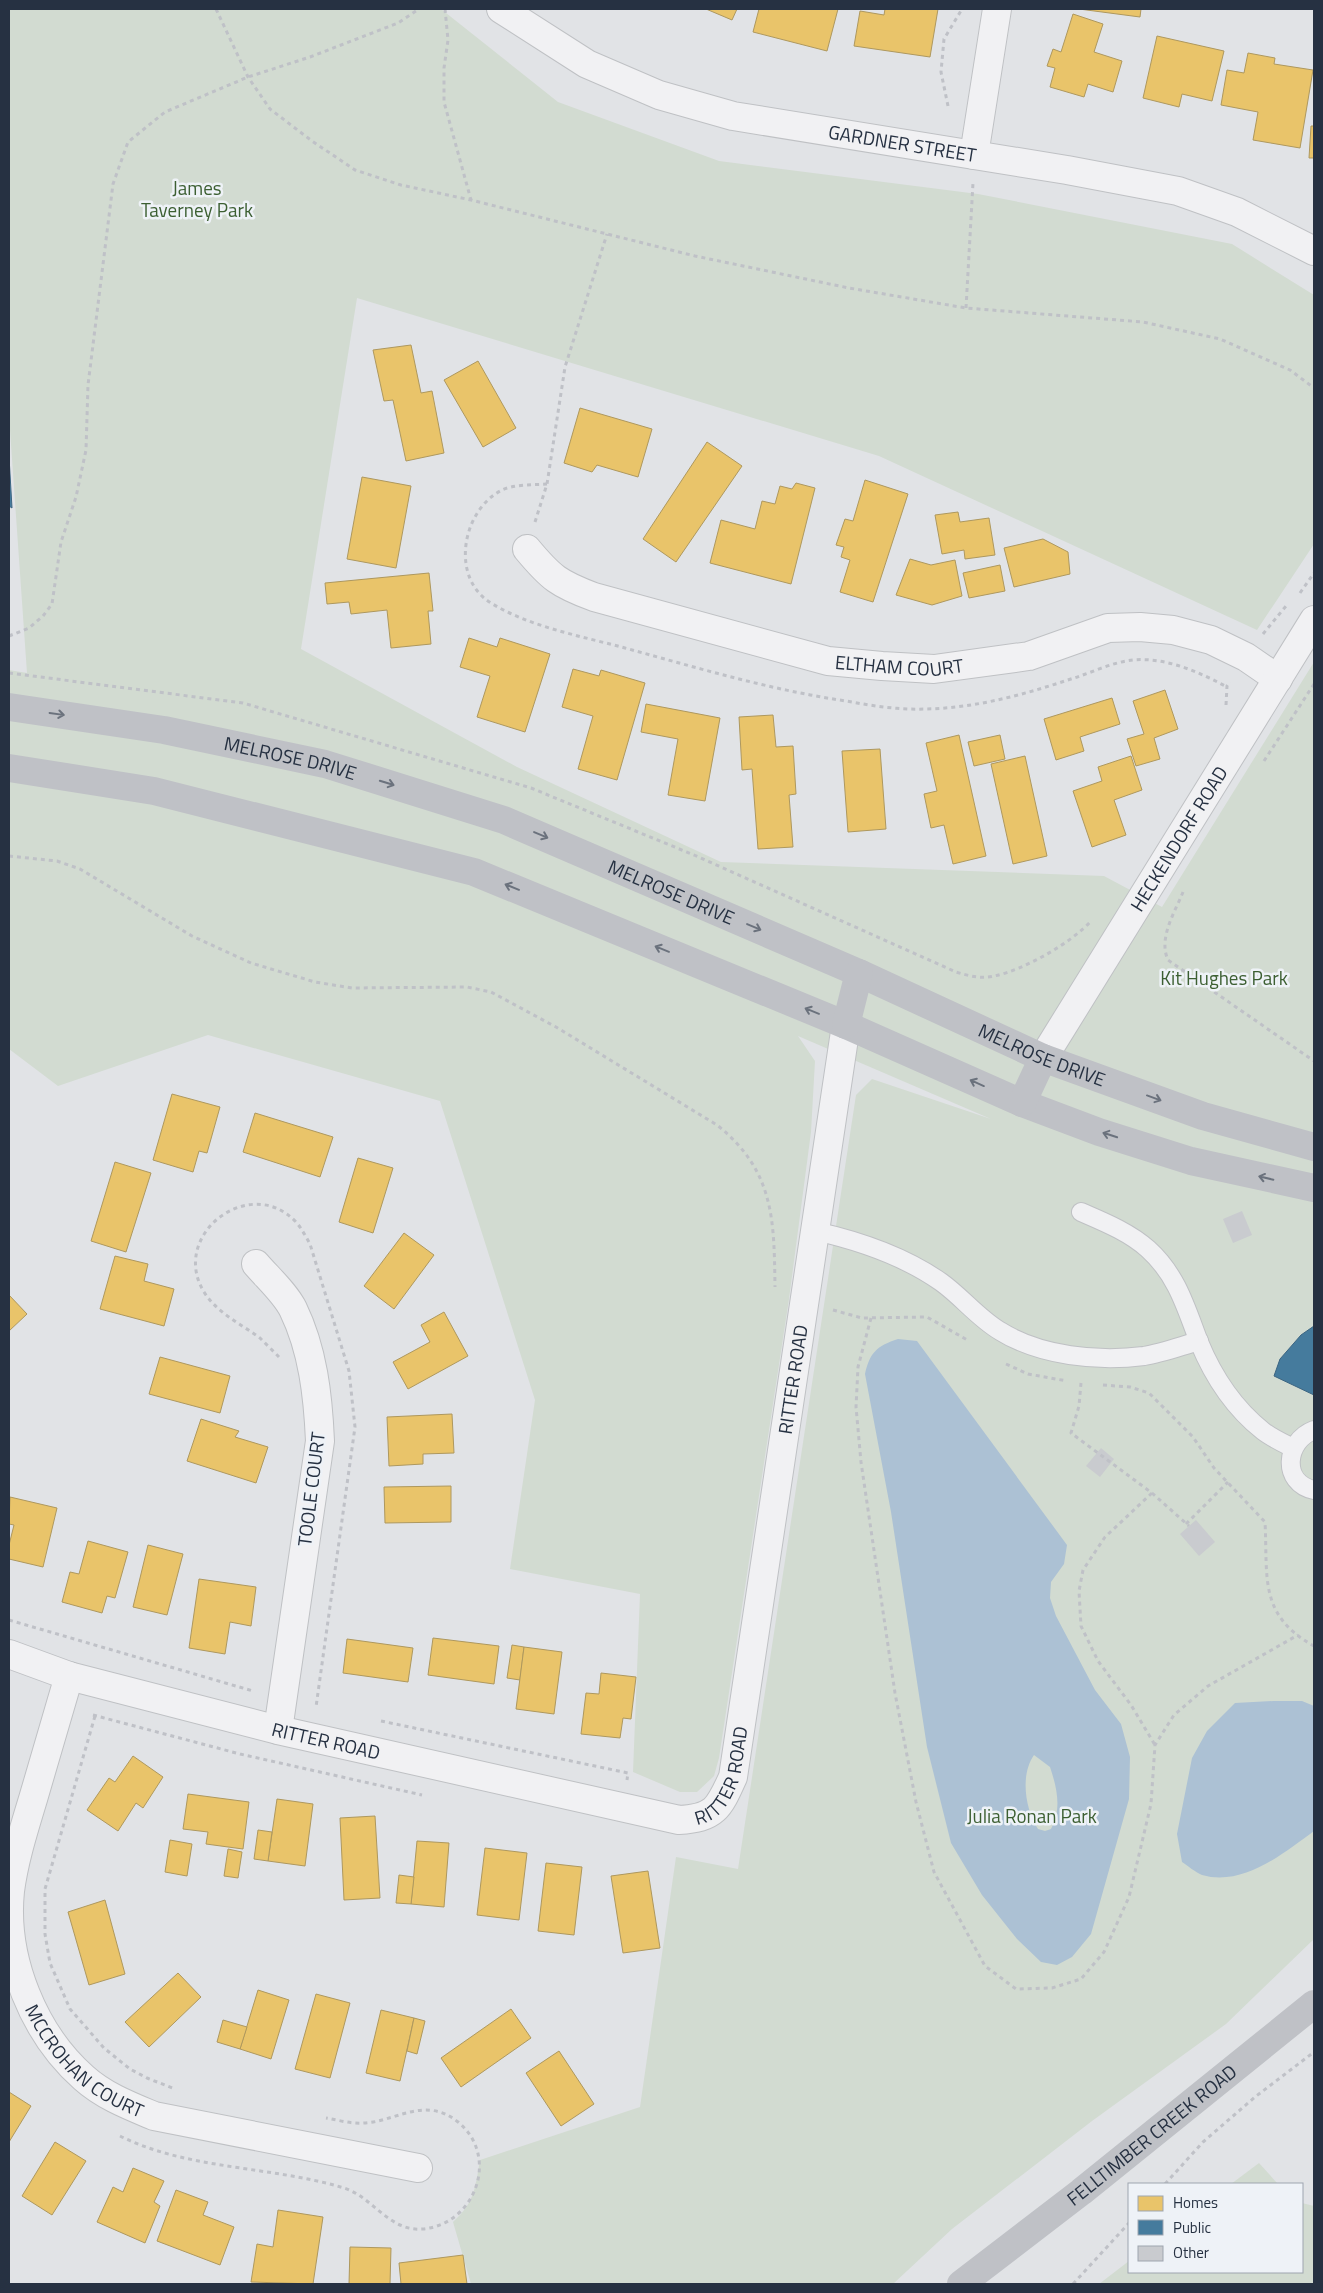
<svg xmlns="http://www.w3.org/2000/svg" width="1323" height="2293" font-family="'Titillium Web',sans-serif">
	<rect width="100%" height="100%" fill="#e1e3e6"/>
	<g fill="#d2dbd1">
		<path d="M9 9H441L558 102 719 161 978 194 1232 244 1314 295V544L1257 630 879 456 357 298 301 649 517 767 721 862 1104 876 1162 907 1314 662V1939L1226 2024 1092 2121 952 2229 893 2284H471L453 2222C475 2202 475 2188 480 2160L640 2107 676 1857 738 1869 856 1095 872 1079 991 1119 798 1036 815 1061 811 1132 789 1299 719 1758 714 1776 697 1792H680L633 1772 640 1594 510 1569 535 1400 440 1101 208 1035 58 1086 9 1049V670L27 673 9 416Z"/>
		<polygon points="1259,2163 1278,2184 1231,2184"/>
		<polygon points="1302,2203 1314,2206 1314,2284 1099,2284 1129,2261 1129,2272 1302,2272"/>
	</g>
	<g fill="#acc1d4" fill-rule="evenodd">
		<path d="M898 1339 917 1341 1067 1545 1064 1564 1051 1582 1050 1598 1056 1616 1095 1690 1121 1724 1130 1757 1129 1799 1091 1934 1072 1957 1057 1965 1041 1962 1017 1939 982 1895 951 1843 927 1747 891 1512 865 1374C870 1352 877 1346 898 1339ZM1034 1755 1050 1767C1057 1788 1062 1809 1051 1829L1045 1831 1038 1829C1025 1809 1020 1775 1034 1755Z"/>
		<path d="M1274 1701H1302L1314 1706V1831C1284 1853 1243 1887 1202 1875 1195 1872 1188 1866 1182 1862L1177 1834 1192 1758 1207 1731 1235 1703Z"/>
	</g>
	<g fill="#e9c46a" stroke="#ae985e">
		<polygon points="706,9 737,9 732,20"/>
		<polygon points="759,9 838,9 827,51 753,32"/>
		<polygon points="885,9 938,9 930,57 854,46 860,11 884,15"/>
		<polygon points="1079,9 1141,9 1140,17"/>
		<polygon points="1073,14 1103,24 1094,52 1122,61 1113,92 1088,84 1084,97 1050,87 1055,68 1047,66 1053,49 1061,52"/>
		<polygon points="1157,36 1224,51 1212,101 1182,94 1179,107 1143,98"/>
		<polygon points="1248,53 1275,58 1274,64 1313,70 1300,148 1253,140 1258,112 1221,105 1227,70 1244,73"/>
		<polygon points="1311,126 1314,126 1314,158 1309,158"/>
		<polygon points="411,345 421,393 432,391 444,453 406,461 393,400 384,401 373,350"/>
		<polygon points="478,361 516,428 483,447 444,380"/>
		<polygon points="580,408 652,429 638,477 597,465 592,472 564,463"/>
		<polygon points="707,442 742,466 676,562 643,539"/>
		<polygon points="362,477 411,486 396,568 347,559"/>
		<polygon points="865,480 908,494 873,602 840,592 850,560 841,557 844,547 836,545 845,519 853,521"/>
		<polygon points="796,483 815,488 791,584 710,563 721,520 755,529 762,501 775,504 780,486 792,489"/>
		<polygon points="958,512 960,522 989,518 995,555 965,559 964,550 942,554 935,515"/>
		<polygon points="1043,539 1068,552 1070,574 1014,587 1004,548"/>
		<polygon points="910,559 931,565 955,560 962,596 932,605 896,595"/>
		<polygon points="1000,565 1005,591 969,598 963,573"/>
		<polygon points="429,573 433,611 428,611 431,644 391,648 387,610 351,614 349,602 327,604 325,583"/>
		<polygon points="469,638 497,647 500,638 550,654 525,732 477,717 490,676 460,667"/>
		<polygon points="573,669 599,676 601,670 645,683 617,780 578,769 593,716 562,707"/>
		<polygon points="1165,690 1178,729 1154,738 1160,759 1136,766 1127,739 1144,734 1133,701"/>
		<polygon points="1112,698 1120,724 1080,737 1084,751 1056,760 1044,719"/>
		<polygon points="646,704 720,718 705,801 668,795 678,739 641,732"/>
		<polygon points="773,715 776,747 793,746 796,794 789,795 793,847 758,849 752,769 742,770 739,717"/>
		<polygon points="959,735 986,856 953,864 944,825 931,828 924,794 937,791 926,743"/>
		<polygon points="1000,735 1005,759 974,766 968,742"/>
		<polygon points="880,749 886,829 848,832 842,751"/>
		<polygon points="1025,756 1047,856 1013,864 991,764"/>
		<polygon points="1131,756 1142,790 1114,800 1126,835 1092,847 1073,791 1102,781 1098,767"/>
		<polygon points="172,1094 220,1107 207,1153 199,1151 193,1172 153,1160"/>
		<polygon points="255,1113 333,1137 320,1177 243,1152"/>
		<polygon points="358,1158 393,1168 373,1233 339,1222"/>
		<polygon points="115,1162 151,1173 126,1252 91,1241"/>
		<polygon points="404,1233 434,1255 394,1309 364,1286"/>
		<polygon points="115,1256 148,1264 144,1281 174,1289 164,1326 100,1309"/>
		<polygon points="9,1295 27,1314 9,1331"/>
		<polygon points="444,1312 468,1356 408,1389 393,1362 430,1342 421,1325"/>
		<polygon points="160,1357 230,1376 220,1413 149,1394"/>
		<polygon points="452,1414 454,1453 423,1454 423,1464 389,1466 387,1417"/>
		<polygon points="201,1419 239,1431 235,1437 268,1447 256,1483 187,1461"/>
		<polygon points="451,1486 451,1522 385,1523 384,1487"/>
		<polygon points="10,1497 57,1508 43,1567 9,1559 9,1545 14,1525 9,1524"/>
		<polygon points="88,1541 128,1552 115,1598 107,1596 102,1613 62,1602 70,1572 79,1574"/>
		<polygon points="148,1545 183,1554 167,1615 133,1607"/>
		<polygon points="199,1579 256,1587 251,1626 230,1622 225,1654 189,1648"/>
		<polygon points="433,1638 499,1646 494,1684 428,1675"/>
		<polygon points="347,1639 413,1648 408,1682 343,1673"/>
		<polygon points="512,1645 524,1647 520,1680 507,1678"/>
		<polygon points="524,1647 562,1652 554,1714 516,1709"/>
		<polygon points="601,1673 636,1677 631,1719 623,1718 620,1738 581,1734 586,1693 599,1694"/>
		<polygon points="133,1756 163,1777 143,1808 136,1803 118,1831 87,1810 109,1778 115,1782"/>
		<polygon points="188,1794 249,1802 243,1849 206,1844 208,1832 183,1829"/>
		<polygon points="277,1799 313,1804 305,1866 268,1861"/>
		<polygon points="375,1816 380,1898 344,1900 340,1818"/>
		<polygon points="258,1830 272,1832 268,1861 254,1859"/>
		<polygon points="170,1840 192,1844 187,1876 165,1872"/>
		<polygon points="417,1841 449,1843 444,1907 411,1904"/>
		<polygon points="485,1848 527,1853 519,1920 477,1915"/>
		<polygon points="228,1849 242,1852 238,1878 224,1876"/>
		<polygon points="546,1863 582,1867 574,1935 538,1931"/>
		<polygon points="648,1871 660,1948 623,1953 611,1876"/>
		<polygon points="399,1875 414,1877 411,1904 396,1903"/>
		<polygon points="105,1900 125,1974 89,1985 68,1912"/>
		<polygon points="178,1973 201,1997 149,2047 125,2022"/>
		<polygon points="258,1990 289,2000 271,2059 240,2049"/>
		<polygon points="316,1994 350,2003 330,2078 295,2069"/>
		<polygon points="511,2009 531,2038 461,2087 441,2058"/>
		<polygon points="381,2010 414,2018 400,2081 366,2073"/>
		<polygon points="414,2018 425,2021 417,2054 407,2051"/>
		<polygon points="223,2020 247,2027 240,2049 217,2042"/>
		<polygon points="559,2051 594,2104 561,2126 526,2073"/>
		<polygon points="9,2092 31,2106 9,2142"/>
		<polygon points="55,2142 86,2161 52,2215 22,2196"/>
		<polygon points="133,2168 164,2181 154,2202 160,2206 145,2243 97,2222 113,2187 123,2192"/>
		<polygon points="176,2190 208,2202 203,2215 234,2227 220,2265 157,2241"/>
		<polygon points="278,2210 323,2217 313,2284 251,2282 257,2244 273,2247"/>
		<polygon points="350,2247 391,2248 390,2284 349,2284"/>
		<polygon points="463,2255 467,2284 401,2284 399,2263"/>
	</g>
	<g fill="#457b9d" stroke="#3c6582">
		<polygon points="9,457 12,508 9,506"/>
		<polygon points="1314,1326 1314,1395 1274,1376 1280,1359 1301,1335"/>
	</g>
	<g fill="#c9cbcf">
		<polygon points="1242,1211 1252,1235 1233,1243 1223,1219"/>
		<polygon points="1101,1448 1114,1459 1100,1477 1086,1466"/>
		<polygon points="1196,1520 1215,1542 1199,1556 1180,1534"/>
	</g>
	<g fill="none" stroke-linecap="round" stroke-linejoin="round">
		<g stroke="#bfc1c4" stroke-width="20">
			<g id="service">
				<path d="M1081 1212C1104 1222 1129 1232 1148 1249 1177 1275 1186 1308 1199 1342 1213 1376 1234 1408 1263 1431 1272 1438 1283 1443 1293 1448"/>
				<path d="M815 1231C860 1241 904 1256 941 1282 962 1297 978 1318 1000 1331 1040 1356 1098 1362 1144 1356 1162 1353 1181 1346 1199 1341"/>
				<path d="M1314 1430C1285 1441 1281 1483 1314 1490"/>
			</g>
		</g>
		<g stroke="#bfc1c4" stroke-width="30">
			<g id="minor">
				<path id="s1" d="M501 9 587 64 659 95 733 116 1067 170 1178 191 1237 212 1314 251"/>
				<polyline points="974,155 997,9"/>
				<path id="s2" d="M527 549C551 578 559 584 594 597L828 661 882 666 934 669 1029 656 1108 628 1140 627 1173 630 1211 640 1246 657 1278 679"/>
				<path id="s3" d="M1043 1058 1314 620"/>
				<path d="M256 1264C268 1278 285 1293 293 1309 313 1350 318 1396 320 1441L278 1730"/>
				<path id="s4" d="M9 1654 69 1676 278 1730 679 1820C715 1818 719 1808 733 1777L846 1025"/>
				<path id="s5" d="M69 1676C57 1717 45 1758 33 1799 24 1829 14 1860 10 1891 3 1959 34 2034 84 2078 104 2096 130 2106 154 2116L418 2168"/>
			</g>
		</g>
		<g stroke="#bfc1c7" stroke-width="3" stroke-dasharray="4 4" stroke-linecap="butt">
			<polyline points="216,9 248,77 270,109 312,141 355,170 401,185 471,200 695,256 849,288 966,308 1143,322 1220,339 1290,370 1314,388"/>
			<polyline points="445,9 448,40 444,68 444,102 471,200"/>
			<polyline points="948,106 941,72 944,39 962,9"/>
			<polyline points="966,308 973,183"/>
			<path d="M547 484C532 485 513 484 500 491 462 512 450 578 491 603 530 627 581 636 625 648 698 668 771 690 846 701 873 706 899 710 926 709 977 708 1026 694 1074 678 1093 672 1113 662 1133 660 1166 657 1199 672 1227 687"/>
			<polyline points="535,522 547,484 565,367 607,234"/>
			<polyline points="1300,593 1314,573"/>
			<polyline points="1263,634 1286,606"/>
			<polyline points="9,636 29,628 43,616 52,604 61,542 76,497 86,450 88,385 113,184 128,142 165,112 248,77 310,57 398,23 419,9"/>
			<path d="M9 673 243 703 531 788 694 855 956 972C969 976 981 979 994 976 1024 970 1071 943 1091 921"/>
			<polyline points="1226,705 1227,686 1230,682"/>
			<polyline points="1264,761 1314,684"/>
			<path d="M9 856 57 861 80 869 192 936 251 963 315 982 352 988 467 987 491 992 556 1027 717 1125C774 1171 774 1218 775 1287"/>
			<path d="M1183 892C1175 912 1158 938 1168 960L1314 1061"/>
			<polyline points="833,1310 862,1318 927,1317 969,1341"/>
			<polyline points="871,1318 858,1367 856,1407 861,1462 895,1693 916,1802 934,1872 985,1966 1016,1989 1052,1988 1081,1979 1104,1952 1129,1897 1151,1804 1155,1745 1174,1715 1208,1686 1298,1635"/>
			<path d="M279 1357C273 1351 266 1344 260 1338 241 1324 217 1313 204 1292 169 1235 250 1173 296 1222 302 1229 306 1237 310 1244L349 1371 355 1427 316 1707"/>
			<polyline points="1006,1364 1028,1374 1067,1381"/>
			<polyline points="1081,1383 1079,1406 1071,1433 1152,1493 1189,1526"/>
			<path d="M1103 1385 1130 1387 1149 1393 1193 1437 1214 1468 1265 1522C1268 1577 1258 1615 1314 1646"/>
			<polyline points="1152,1493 1105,1537 1083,1570 1079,1591 1081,1626 1098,1661 1131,1705 1155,1745"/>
			<polyline points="1186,1524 1228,1482"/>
			<polyline points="9,1620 253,1691"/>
			<polyline points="93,1715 240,1754 422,1795"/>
			<polyline points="95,1716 45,1889 45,1934 50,1963 70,2009 104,2048 130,2069 147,2078 175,2089"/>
			<polyline points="381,1721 628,1773 627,1780"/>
			<path d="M120 2136C188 2170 272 2166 344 2188 373 2197 389 2232 423 2229 476 2224 500 2156 458 2122 425 2095 395 2122 364 2123 351 2124 338 2120 326 2118"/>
			<polyline points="1165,2184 1203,2142 1255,2097 1314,2052"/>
			<polyline points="1073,2284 1129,2223"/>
		</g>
		<use href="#service" stroke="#f1f1f3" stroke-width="18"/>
		<use href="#minor" stroke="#f1f1f3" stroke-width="28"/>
		<g stroke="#bfc1c6" stroke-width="28">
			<path id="s6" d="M9 707 164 730 325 764 504 820 859 973 1043 1058 1203 1116 1314 1147"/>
			<polyline points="9,768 154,791 474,872 846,1025 1022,1103 1099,1132 1191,1161 1314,1188"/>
			<polyline points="846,1025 859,973"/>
			<polyline points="1022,1103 1043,1058"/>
			<path id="s7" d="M961 2284 1081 2192 1314 2004"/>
		</g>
	</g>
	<defs><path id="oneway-shaft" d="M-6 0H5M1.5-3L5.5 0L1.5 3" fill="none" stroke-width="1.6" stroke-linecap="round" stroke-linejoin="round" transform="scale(1.25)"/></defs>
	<g stroke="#6b727d">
		<use href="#oneway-shaft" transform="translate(57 714) rotate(8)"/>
		<use href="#oneway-shaft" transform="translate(387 783) rotate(17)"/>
		<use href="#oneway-shaft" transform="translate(541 835) rotate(23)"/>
		<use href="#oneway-shaft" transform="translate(512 887) rotate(-158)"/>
		<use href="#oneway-shaft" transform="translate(754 927) rotate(23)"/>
		<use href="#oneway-shaft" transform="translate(662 949) rotate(-158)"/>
		<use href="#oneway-shaft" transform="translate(812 1011) rotate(-158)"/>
		<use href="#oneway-shaft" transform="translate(977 1083) rotate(-156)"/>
		<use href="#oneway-shaft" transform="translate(1154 1098) rotate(20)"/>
		<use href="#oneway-shaft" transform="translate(1110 1135) rotate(-162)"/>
		<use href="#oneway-shaft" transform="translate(1266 1178) rotate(-167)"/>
	</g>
	<g text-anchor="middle" stroke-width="5" stroke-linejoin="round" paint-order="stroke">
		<g font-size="19" fill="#263142" stroke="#eef2f7">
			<text dy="7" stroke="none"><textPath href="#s1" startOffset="429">GARDNER STREET</textPath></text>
			<text dy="7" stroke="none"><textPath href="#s2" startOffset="398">ELTHAM COURT</textPath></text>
			<text dy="7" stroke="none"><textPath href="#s6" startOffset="286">MELROSE DRIVE</textPath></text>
			<text dy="7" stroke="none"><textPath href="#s3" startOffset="258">HECKENDORF ROAD</textPath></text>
			<text dy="7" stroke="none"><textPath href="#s6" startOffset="691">MELROSE DRIVE</textPath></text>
			<text dy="7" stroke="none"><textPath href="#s6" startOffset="1096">MELROSE DRIVE</textPath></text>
			<text dy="7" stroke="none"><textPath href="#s4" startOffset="1168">RITTER ROAD</textPath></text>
			<text transform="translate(311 1489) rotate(-83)" y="7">TOOLE COURT</text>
			<text dy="7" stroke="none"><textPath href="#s4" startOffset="329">RITTER ROAD</textPath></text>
			<text dy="7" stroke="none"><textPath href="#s4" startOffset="762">RITTER ROAD</textPath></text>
			<text dy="7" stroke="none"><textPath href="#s5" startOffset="420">MCCROHAN COURT</textPath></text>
			<text dy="7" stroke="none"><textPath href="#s7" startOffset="242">FELLTIMBER CREEK ROAD</textPath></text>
		</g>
		<g font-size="19" fill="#3c5f32" stroke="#eef2f7">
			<text x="197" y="195">James<tspan x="197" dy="22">Taverney Park</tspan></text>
			<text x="1224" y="985">Kit Hughes Park</text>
			<text x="1032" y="1823">Julia Ronan Park</text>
		</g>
	</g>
	<rect width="1323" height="2293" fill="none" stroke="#263142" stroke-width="20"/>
	<rect x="1128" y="2183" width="175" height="90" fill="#eef2f7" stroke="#9ea5af"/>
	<rect x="1138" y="2196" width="25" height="15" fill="#e9c46a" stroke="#9ea5af"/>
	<text x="1173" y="2208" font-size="15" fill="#263142">Homes</text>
	<rect x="1138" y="2220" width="25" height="15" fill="#457b9d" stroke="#9ea5af"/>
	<text x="1173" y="2233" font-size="15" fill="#263142">Public</text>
	<rect x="1138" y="2246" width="25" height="15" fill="#c9cbcf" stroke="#9ea5af"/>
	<text x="1173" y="2258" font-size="15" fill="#263142">Other</text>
</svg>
